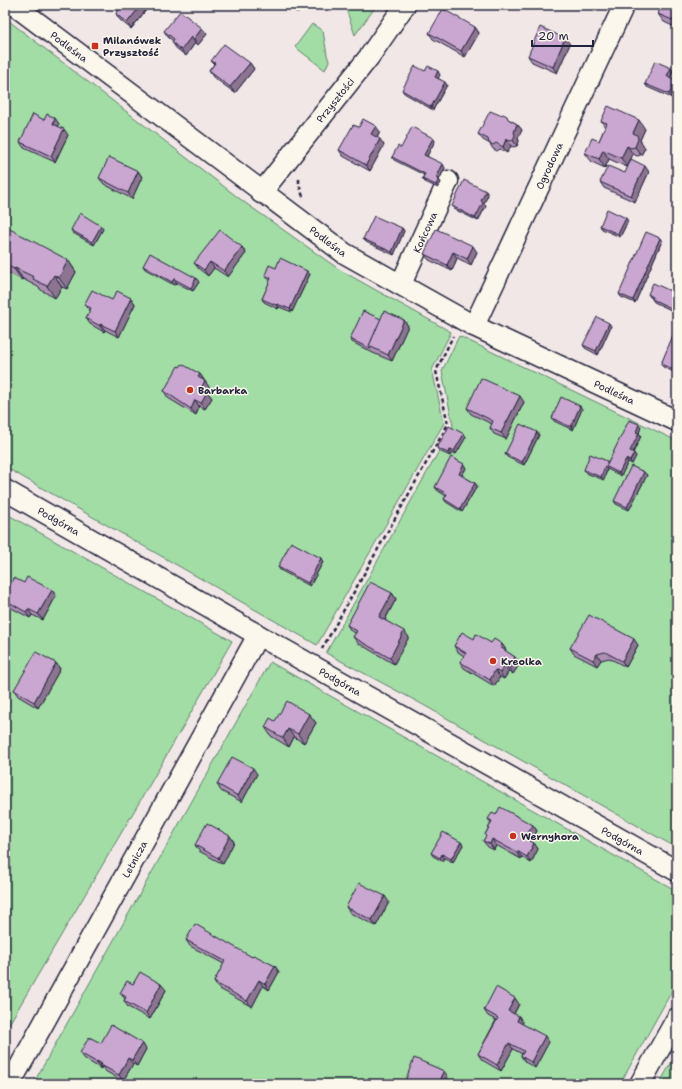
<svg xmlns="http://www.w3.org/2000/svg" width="682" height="1089" font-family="'Shantell Sans',sans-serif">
	<rect width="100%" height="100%" fill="#f1e7e7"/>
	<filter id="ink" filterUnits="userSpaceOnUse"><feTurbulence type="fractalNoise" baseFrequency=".025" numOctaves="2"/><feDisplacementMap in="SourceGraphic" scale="8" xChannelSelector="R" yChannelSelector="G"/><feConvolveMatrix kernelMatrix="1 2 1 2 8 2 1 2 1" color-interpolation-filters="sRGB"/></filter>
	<g filter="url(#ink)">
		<g fill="#a1dda4" stroke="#628070">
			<polygon points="347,5 377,5 355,35 346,9"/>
			<polygon points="5,18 244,202 340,270 451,332 432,370 444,423 317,645 5,467"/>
			<polygon points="312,24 323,31 327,55 329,61 325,70 295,47"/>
			<polygon points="459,336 677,441 677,848 418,702 326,653 453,426 442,371"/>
			<polygon points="5,513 232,641 150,784 5,1031"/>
			<polygon points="270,662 677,891 677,982 620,1084 33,1084"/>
			<polygon points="677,1053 677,1084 659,1084"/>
		</g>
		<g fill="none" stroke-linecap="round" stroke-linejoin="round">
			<g stroke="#22223b" stroke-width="23">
				<g id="minor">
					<path id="s1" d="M14 5 344 253 474 326 677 421"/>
					<path id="s2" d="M261 193 369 57 405 5"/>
					<path id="s3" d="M401 284 448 181"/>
					<path id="s4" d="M474 326 624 5"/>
					<path id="s5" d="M5 490 258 635 677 871"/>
					<path id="s6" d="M10 1084 258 635"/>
					<polyline points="640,1084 677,1018"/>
				</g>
			</g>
			<g stroke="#22223b" stroke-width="2.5" stroke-dasharray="4 3" stroke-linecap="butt">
				<polyline points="299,179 299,184 303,197"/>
				<polyline points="322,649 448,424 436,371 453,336"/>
				<polyline points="672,998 677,989"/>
			</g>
			<use href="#minor" stroke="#fbf7ec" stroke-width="20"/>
		</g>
		<g fill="#ae90b4" stroke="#22223b">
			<polygon points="119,5 150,5 131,29 120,20 116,14 121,7"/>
			<polygon points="288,5 304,5 298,13"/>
			<polygon points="308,5 316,5 313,9"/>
			<polygon points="677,5 677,28 664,22 658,14"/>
			<polygon points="475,27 479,33 465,57 433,39 429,33"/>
			<polygon points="164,31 207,34 198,45 195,43 186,56 176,48 172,42 173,41 168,37"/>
			<polygon points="570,44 557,73 532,62 528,56"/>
			<polygon points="211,61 250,63 254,69 235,93 213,77 209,71 214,64"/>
			<polygon points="425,71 440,75 438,78 447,85 433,110 404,93 402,90"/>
			<polygon points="673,71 670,77 672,98 647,87 645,84"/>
			<polygon points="44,120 59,124 58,126 68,135 55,162 24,148 20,142"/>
			<polygon points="510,120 517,124 522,130 518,138 519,141 517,146 513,147 511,146 507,153 500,149 497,151 493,149 490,144 483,140 478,134"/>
			<polygon points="601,121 645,129 640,140 645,148 641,155 637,156 633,154 627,167 609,159 605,168 592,162 585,153 599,141 605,127"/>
			<polygon points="359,127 380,132 377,138 384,145 370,171 343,156 339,150"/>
			<polygon points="433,138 435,141 427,156 445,168 439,180 441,182 438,188 425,182 422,179 424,175 394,160 392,157 401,148"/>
			<polygon points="138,171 142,177 132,199 104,184 99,178"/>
			<polygon points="649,172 635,202 604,188 600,182"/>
			<polygon points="488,195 484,203 486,206 478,221 454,209 452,206"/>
			<polygon points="628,221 620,237 602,229 600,226"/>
			<polygon points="402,228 404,231 394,255 366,242 363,239"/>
			<polygon points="103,229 94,245 73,233 71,230"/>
			<polygon points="5,238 68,260 76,272 67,289 62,287 55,298 41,290 38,287 23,279 22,280 7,272 5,269"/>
			<polygon points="662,241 635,303 621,297 619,294"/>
			<polygon points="242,247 246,253 228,277 214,268 208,276 199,269 194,263"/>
			<polygon points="477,252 471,265 457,258 452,271 429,260 424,254"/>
			<polygon points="143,266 199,282 193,291 177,283 174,285 145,269"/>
			<polygon points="276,268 307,271 310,274 292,312 279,307 278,309 264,302 262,299 271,280 267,278 265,275"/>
			<polygon points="677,288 677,309 675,312 654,302 652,299 652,298 650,297 648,294 675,293"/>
			<polygon points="131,298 135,304 119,337 105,330 104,332 90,324 86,318 90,311 84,305 112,300"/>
			<polygon points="381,319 404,320 408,326 392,361 373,353 352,342 350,339"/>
			<polygon points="611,326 598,355 585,348 583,345"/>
			<polygon points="677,329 677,370 676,373 663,367 661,364"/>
			<polygon points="180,367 200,374 204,380 204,381 209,387 207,392 212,398 205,409 199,406 196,415 168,398 164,391"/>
			<polygon points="524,402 506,439 494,434 490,428 492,424 471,414 467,408"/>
			<polygon points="582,409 573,430 554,421 552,418"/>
			<polygon points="639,424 641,427 639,433 641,436 633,453 636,456 632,464 628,462 621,476 607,469 604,480 586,473 584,470 607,461 608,462"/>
			<polygon points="464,434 466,437 456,454 452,453 450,456 439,451 437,448"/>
			<polygon points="539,435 524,465 507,457 505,454"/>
			<polygon points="464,464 466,468 462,476 475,483 477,486 462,512 446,502 444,499 446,496 437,490 435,487"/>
			<polygon points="647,475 629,510 616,504 614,501"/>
			<polygon points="321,558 323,562 310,586 280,570 278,567"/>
			<polygon points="24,583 52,590 56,596 43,620 32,615 30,618 6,605 5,603 5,594"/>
			<polygon points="392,593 396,599 385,620 409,637 394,664 358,643 353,637 356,633 351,631 347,625"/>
			<polygon points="474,639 491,643 502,644 506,650 505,651 515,657 520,663 513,674 509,671 504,679 500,677 494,686 464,668 460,662 464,656 458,652 454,646"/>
			<polygon points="638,645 626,667 609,658 601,660 597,666 574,654 570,648"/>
			<polygon points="56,663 60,669 38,708 18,696 14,690"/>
			<polygon points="309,714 316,723 304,743 294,737 289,747 271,736 265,727"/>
			<polygon points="257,774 242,802 221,791 217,784"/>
			<polygon points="496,815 533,825 537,831 531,841 534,843 538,849 531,863 522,857 521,859 496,845 494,850 488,847 483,841 486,836 485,835 491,823 488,819"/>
			<polygon points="230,836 234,842 223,864 199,851 195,845"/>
			<polygon points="461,842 463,845 453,862 444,858 442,861 433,856 431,853"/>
			<polygon points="389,902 376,926 350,913 346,907"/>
			<polygon points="186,940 252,957 275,966 279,972 269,990 263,986 252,1007 218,988 214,982 224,964 190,946"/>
			<polygon points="133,984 166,990 150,1019 128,1007 124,1001 125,999 120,993"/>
			<polygon points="519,1004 514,1014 523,1023 522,1024 549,1042 535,1068 525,1062 521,1056 522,1054 513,1049 501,1071 482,1060 478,1054 496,1020 488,1016 484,1010"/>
			<polygon points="101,1043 142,1043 146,1049 137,1066 133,1064 123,1081 105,1071 104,1068 101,1067 101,1069 85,1059 80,1053"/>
		</g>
		<g fill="#8d7592" stroke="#22223b">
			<polygon points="141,5 150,5 131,29 127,23"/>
			<polygon points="292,5 304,5 298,13"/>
			<polygon points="310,5 316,5 313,9"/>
			<polygon points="475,27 479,33 465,57 461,51"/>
			<polygon points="202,28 207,34 198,45 194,39"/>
			<polygon points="191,37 195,43 186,56 181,50"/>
			<polygon points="565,38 570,44 557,73 553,67"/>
			<polygon points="250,63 254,69 235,93 230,87"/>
			<polygon points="671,68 673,71 670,79 667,76"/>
			<polygon points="438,71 440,75 437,80 435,77"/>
			<polygon points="676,80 677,81 677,86 672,98 669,94"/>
			<polygon points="445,82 447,85 433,110 431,107"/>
			<polygon points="55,118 59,124 57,130 53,124"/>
			<polygon points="639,120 645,129 640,140 645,148 641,155 635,147 633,133"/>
			<polygon points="517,124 522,130 518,138 519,141 517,146 513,140 514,132"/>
			<polygon points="376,126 380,132 375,140 371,134"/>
			<polygon points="64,129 68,135 55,162 51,156"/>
			<polygon points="433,138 435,141 426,158 424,155"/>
			<polygon points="380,139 384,145 370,171 366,165"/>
			<polygon points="506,139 511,146 507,153 503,147"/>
			<polygon points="627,146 633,154 627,167 621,158"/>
			<polygon points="603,150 609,159 605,168 599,159"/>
			<polygon points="443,164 445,168 439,180 441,182 438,188 436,185 436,178"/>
			<polygon points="645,166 649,172 635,202 631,196"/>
			<polygon points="138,171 142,177 132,199 128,193"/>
			<polygon points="486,191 488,195 484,203 486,206 478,221 475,218 481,201"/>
			<polygon points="626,218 628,221 620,237 618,234"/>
			<polygon points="101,226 103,229 94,245 92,242"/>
			<polygon points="402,228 404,231 394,255 392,252"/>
			<polygon points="660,238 662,241 635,303 633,300"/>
			<polygon points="473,246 477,252 471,265 467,259"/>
			<polygon points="242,247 246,253 228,277 224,271"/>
			<polygon points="453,252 457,258 452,271 447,265"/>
			<polygon points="68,260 76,272 67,289 59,278"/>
			<polygon points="210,262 214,268 208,276 204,270"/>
			<polygon points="15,268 23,279 22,280 14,269"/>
			<polygon points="307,271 310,274 292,312 290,309"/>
			<polygon points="54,275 62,287 55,298 47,286"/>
			<polygon points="196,278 199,282 193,291 191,288"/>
			<polygon points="174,279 177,283 174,285 172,282"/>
			<polygon points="131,298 135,304 119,337 115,331"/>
			<polygon points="677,302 677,309 675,312 673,309"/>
			<polygon points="277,304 279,307 278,309 276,305"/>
			<polygon points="404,320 408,326 392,361 388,355"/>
			<polygon points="609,323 611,326 598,355 596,351"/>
			<polygon points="100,324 105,330 104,332 100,326"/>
			<polygon points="677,362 677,370 676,373 674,370"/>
			<polygon points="200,374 204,380 202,383 198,377"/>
			<polygon points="205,381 209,387 205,394 201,388"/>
			<polygon points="207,392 212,398 205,409 201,403"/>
			<polygon points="520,396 524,402 506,439 501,433"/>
			<polygon points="195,400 199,406 196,415 191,409"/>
			<polygon points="580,406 582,409 573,430 571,427"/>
			<polygon points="639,424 641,427 639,433 641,436 632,454 630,451 636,432"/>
			<polygon points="537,432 539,435 524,465 522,462"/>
			<polygon points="464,434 466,437 456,454 454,451"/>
			<polygon points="450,450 452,453 450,456 448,453"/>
			<polygon points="634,453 636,456 632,464 630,461"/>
			<polygon points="626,459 628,462 621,476 619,473"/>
			<polygon points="464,464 466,468 461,477 459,474"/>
			<polygon points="605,466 607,469 604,480 601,477"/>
			<polygon points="644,472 647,475 629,510 627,507"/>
			<polygon points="475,483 477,486 462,512 460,509"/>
			<polygon points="321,558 323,562 310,586 308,583"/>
			<polygon points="52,590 56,596 43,620 38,614"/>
			<polygon points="392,593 396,599 383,623 379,617"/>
			<polygon points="28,609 32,615 30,618 26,612"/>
			<polygon points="404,631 409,637 394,664 390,658"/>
			<polygon points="634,639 638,645 626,667 622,661"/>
			<polygon points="502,644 506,650 504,654 500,647"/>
			<polygon points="597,654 601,660 597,666 593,660"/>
			<polygon points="515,657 520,663 513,674 509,668"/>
			<polygon points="56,663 60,669 38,708 34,702"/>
			<polygon points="504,665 509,671 504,679 500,673"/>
			<polygon points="495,670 500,677 494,686 490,680"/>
			<polygon points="309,714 316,723 304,743 298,734"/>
			<polygon points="288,729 294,737 289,747 283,738"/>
			<polygon points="253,768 257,774 242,802 238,796"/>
			<polygon points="533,825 537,831 529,844 525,838"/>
			<polygon points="230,836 234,842 223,864 218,858"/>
			<polygon points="492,839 496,845 494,850 490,844"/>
			<polygon points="461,842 463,845 453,862 451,859"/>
			<polygon points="534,843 538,849 531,863 527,857"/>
			<polygon points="517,851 522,857 521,859 516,852"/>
			<polygon points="442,854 444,858 442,861 440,858"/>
			<polygon points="385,896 389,902 376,926 372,920"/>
			<polygon points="275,966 279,972 269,990 265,984"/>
			<polygon points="259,980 263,986 252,1007 247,1001"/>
			<polygon points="161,984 166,990 150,1019 146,1013"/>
			<polygon points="515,998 519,1004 512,1017 508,1011"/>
			<polygon points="519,1016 523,1023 521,1027 517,1021"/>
			<polygon points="545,1036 549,1042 535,1068 531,1062"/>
			<polygon points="142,1043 146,1049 137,1066 132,1060"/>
			<polygon points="509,1043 513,1049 501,1071 497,1065"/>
			<polygon points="128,1058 133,1064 123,1081 119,1075"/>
			<polygon points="97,1061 101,1067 101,1069 96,1062"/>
			<polygon points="444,1071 448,1077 445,1084 439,1084"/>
		</g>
		<g fill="#caa7d1" stroke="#22223b">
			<polygon points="122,5 141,5 127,23 116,14"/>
			<polygon points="661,5 677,5 677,22 658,14"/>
			<polygon points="443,9 475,27 461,51 429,33"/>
			<polygon points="180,11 202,28 194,39 191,37 181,50 172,42 174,39 164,31"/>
			<polygon points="540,27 565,38 553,67 528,56"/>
			<polygon points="224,44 250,63 230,87 209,71 215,63 211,61"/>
			<polygon points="655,61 671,68 667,76 676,80 669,94 645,84"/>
			<polygon points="415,66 425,71 428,66 438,71 435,77 445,82 431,107 402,90"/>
			<polygon points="608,106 639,120 633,133 637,135 638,139 635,147 631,148 627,146 621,158 603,150 599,159 585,153 592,138 599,141 607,123 601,121"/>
			<polygon points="490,111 500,115 503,114 507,116 508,119 517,124 514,132 515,135 513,140 509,141 506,139 503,147 496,143 493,145 489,143 488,139 478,134"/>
			<polygon points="33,114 44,120 47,114 55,118 53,124 64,129 51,156 20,142"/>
			<polygon points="363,119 376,126 371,134 380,139 366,165 339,150 353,125 359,127"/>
			<polygon points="412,127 433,138 424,155 443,164 436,178 439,179 436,185 422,179 425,174 392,157 398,146 401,148"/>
			<polygon points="109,157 138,171 128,193 99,178"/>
			<polygon points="631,159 645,166 631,196 600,182 608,166 625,173"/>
			<polygon points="464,180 486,191 481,201 483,203 475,218 452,206"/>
			<polygon points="607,209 626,218 618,234 600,226"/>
			<polygon points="80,213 101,226 92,242 71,230"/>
			<polygon points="374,216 402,228 392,252 363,239"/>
			<polygon points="10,229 68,260 59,278 54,275 47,286 33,279 34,277 15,268 14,269 5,264 6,249 5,238"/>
			<polygon points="436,229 473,246 467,259 453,252 447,265 424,254"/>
			<polygon points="220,230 242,247 224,271 210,262 204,270 194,263"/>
			<polygon points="646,232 660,238 633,300 619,294"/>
			<polygon points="150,253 196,278 191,288 174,279 172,282 143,266"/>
			<polygon points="280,258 307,271 290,309 277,304 276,305 262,299 271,278 265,275 269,265 276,268"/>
			<polygon points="653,283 675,293 677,288 677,302 673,309 652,299 653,297 648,294"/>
			<polygon points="92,290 112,300 117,291 131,298 115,331 100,324 100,326 86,318 91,308 84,305"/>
			<polygon points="363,311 381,319 369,346 371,349 350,339"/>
			<polygon points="384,311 404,320 388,355 369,346"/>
			<polygon points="597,317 609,323 596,351 583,345"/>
			<polygon points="676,328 677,329 677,362 674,370 661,364"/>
			<polygon points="182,364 200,374 198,377 205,381 201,388 207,392 201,403 195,400 191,409 164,391 178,366 180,367"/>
			<polygon points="481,378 520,396 501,433 490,428 493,421 467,408"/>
			<polygon points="561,397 580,406 571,427 552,418"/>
			<polygon points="629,420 639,424 636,432 639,433 630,451 634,453 630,461 626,459 619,473 605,466 601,477 584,470 590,454 607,461 607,465"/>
			<polygon points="520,424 537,432 522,462 505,454"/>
			<polygon points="449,426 464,434 454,451 450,450 448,453 437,448"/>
			<polygon points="451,457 464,464 459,474 475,483 460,509 444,499 447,494 435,487"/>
			<polygon points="631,466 644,472 627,507 614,501"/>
			<polygon points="291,542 321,558 308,583 278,567"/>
			<polygon points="27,577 52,590 38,614 28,609 26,612 5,600 5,594 14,578 24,583"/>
			<polygon points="370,582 392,593 379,617 404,631 390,658 353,637 357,631 347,625"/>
			<polygon points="589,615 634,639 622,661 605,652 597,654 593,660 570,648"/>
			<polygon points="462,632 474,639 476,634 491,643 494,639 502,644 500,647 515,657 509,668 504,665 500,673 495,670 490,680 460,662 466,653 454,646"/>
			<polygon points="36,652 56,663 34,702 14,690"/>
			<polygon points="287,701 309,714 298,734 288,729 283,738 265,727 270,718 275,721"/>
			<polygon points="232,757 253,768 238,796 217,784"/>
			<polygon points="500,807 533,825 525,838 534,843 527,857 517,851 516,852 492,839 490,844 483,841 486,836 485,835 492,821 488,819 492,813 496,815"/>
			<polygon points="207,823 230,836 218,858 195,845"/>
			<polygon points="443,832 461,842 451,859 442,854 440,858 431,853"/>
			<polygon points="359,883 385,896 372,920 346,907"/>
			<polygon points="195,924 252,957 254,955 275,966 265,984 259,980 247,1001 214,982 225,961 186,940"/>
			<polygon points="140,972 161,984 146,1013 124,1001 126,997 120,993 127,981 133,984"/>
			<polygon points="496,987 515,998 508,1011 519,1016 517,1021 545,1036 531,1062 521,1056 524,1051 509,1043 497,1065 478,1054 498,1018 484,1010"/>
			<polygon points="111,1025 142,1043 132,1060 128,1058 119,1075 101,1065 102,1064 97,1061 96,1062 80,1053 89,1037 101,1043"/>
			<polygon points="414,1058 444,1071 439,1084 404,1084"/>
		</g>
	</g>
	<g fill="#c8321e" stroke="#fbf7ec" stroke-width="1.5">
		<rect x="91" y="42" width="8" height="8" rx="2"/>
		<circle cx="190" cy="390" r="4"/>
		<circle cx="493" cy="661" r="4"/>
		<circle cx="513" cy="836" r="4"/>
	</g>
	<g text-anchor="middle" stroke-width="3" stroke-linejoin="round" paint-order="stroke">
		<g font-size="10" font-weight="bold" fill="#22223b" stroke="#fbf7ec" text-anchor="start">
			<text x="103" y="44">Milanówek<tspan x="103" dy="12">Przyszłość</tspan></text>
			<text x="198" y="394">Barbarka</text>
			<text x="501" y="665">Kreolka</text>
			<text x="521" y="840">Wernyhora</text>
		</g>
		<g font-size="10" fill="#22223b" stroke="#fbf7ec">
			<text dy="4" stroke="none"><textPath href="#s1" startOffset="69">Podleśna</textPath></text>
			<text dy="4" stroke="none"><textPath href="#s2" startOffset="119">Przyszłości</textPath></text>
			<text dy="4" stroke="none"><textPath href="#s4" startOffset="177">Ogrodowa</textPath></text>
			<text dy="4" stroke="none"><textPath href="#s3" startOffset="57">Końcowa</textPath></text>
			<text dy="4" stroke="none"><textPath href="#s1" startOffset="393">Podleśna</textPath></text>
			<text dy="4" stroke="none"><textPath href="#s1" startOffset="717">Podleśna</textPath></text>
			<text dy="4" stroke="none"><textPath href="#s5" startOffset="62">Podgórna</textPath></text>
			<text dy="4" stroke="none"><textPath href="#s5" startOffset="386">Podgórna</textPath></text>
			<text dy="4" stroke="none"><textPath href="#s5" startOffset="710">Podgórna</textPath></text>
			<text dy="4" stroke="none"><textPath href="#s6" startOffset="257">Letnicza</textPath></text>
		</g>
	</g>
	<rect width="682" height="1089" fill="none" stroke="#fbf7ec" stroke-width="20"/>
	<rect x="10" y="10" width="662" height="1069" fill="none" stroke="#22223b" stroke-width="1.5" filter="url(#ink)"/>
	<path d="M532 40v6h61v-6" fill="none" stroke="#22223b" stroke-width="2"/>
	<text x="538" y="40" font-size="12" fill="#22223b" stroke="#fbf7ec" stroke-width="3" paint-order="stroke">20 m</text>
</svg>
